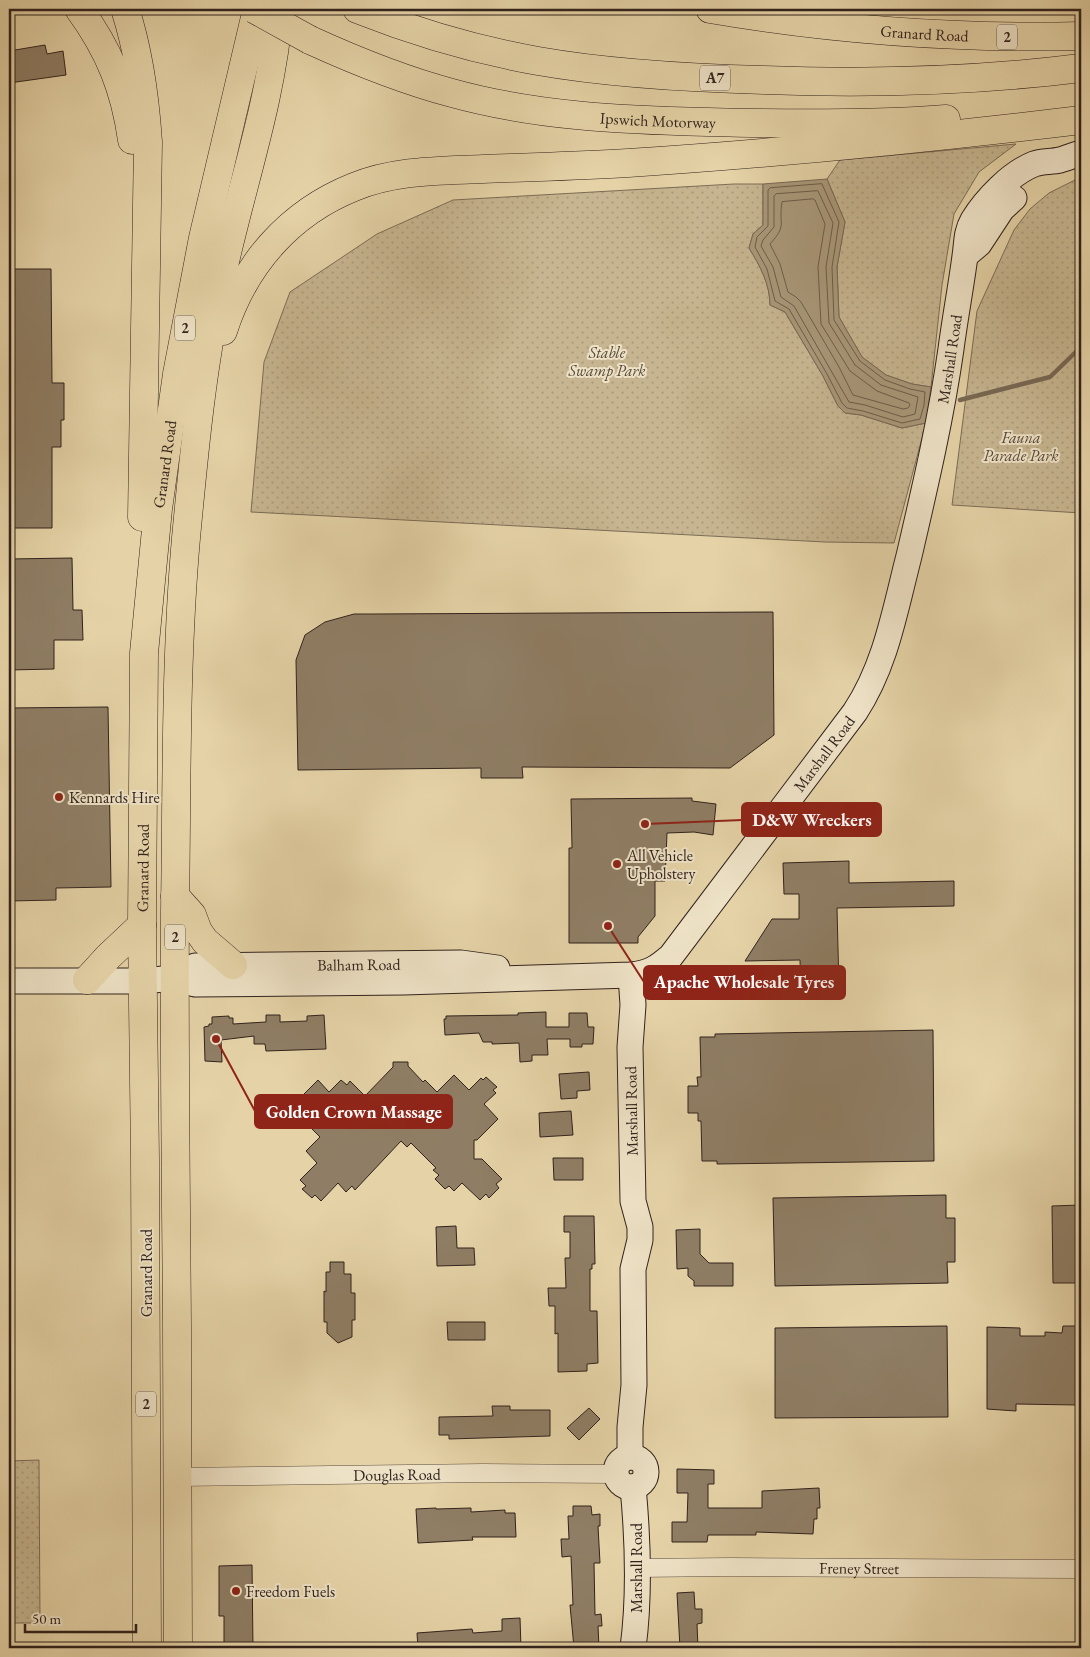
<svg xmlns="http://www.w3.org/2000/svg" width="1090" height="1657" font-family="'EB Garamond',serif">
	<defs>
		<pattern id="park-dots" width="8" height="8" patternUnits="userSpaceOnUse" patternTransform="scale(1.25)"><rect width="8" height="8" fill="#c6b590"/><path d="M2 2h.1M6 6h.1" fill="none" stroke="#ab9b7c" stroke-width="1.8" stroke-linecap="round"/></pattern>
	</defs>
	<rect width="100%" height="100%" fill="#e5d3a7"/>
	<filter id="stains"><feTurbulence type="fractalNoise" baseFrequency=".004" numOctaves="4"/><feColorMatrix values="0 0 0 0 .2 0 0 0 0 .09 0 0 0 0 .02 0 0 0 .5 -.17"/></filter>
	<radialGradient id="worn" r=".72"><stop offset=".6" stop-color="#630" stop-opacity="0"/><stop offset="1" stop-color="#630" stop-opacity=".3"/></radialGradient>
	<g fill="url(#park-dots)" stroke="#7c6c56">
		<polygon points="1016,144 979,172 954,214 942,285 931,387 912,384 886,375 862,357 839,317 837,267 845,222 827,179 840,160"/>
		<polygon points="1081,177 1081,272 1079,288 1081,288 1081,513 952,505 977,311 1014,230 1030,209 1049,193"/>
		<path d="M734 184H763V225L753 234 749 248C760 266 770 284 770 305L785 312 823 376 838 406 845 413 861 415 902 428 926 423 894 543 825 542 251 512 264 362 290 292 377 234 453 200Z"/>
		<polygon points="39,1460 40,1623 9,1623 9,1461"/>
	</g>
	<path fill="#a89778" stroke="#786854" d="M827 179 845 222 837 267 839 317 862 357 886 375 912 384 931 387 926 423 902 428 861 415 845 413 838 406 823 376 785 312 770 305C770 284 760 266 749 248L753 234 763 225V184Z"/>
	<g fill="none" stroke-linecap="round" stroke-linejoin="round">
		<g stroke="#6c5c4a" stroke-width="1">
			<polygon points="822,184 839,222 832,267 834,320 860,361 885,380 910,389 925,392 924,405 920,419 902,423 863,411 847,408 842,403 827,374 789,309 775,301 767,269 755,247 757,237 768,226 768,190 770,188"/>
			<polygon points="818,191 833,223 826,267 829,323 855,365 881,385 918,397 915,414 903,417 865,405 849,402 794,306 781,297 773,267 761,246 763,240 774,227 774,196 776,194"/>
			<path d="M813 199 815 200 825 224 818 267 821 324 850 371 877 391 909 403 910 405 908 408 903 409 853 395 839 367 801 302 796 297 788 292 780 264 770 244C788 224 778 225 782 202Z"/>
		</g>
		<polyline stroke="#786854" stroke-width="4.5" points="960,400 1050,377 1081,347"/>
	</g>
	<g fill="#8f7e65" stroke="#31221d">
		<polygon points="45,45 47,54 63,51 66,75 9,83 9,51"/>
		<polygon points="9,269 51,269 52,383 64,383 64,420 61,420 61,447 52,447 52,528 9,528"/>
		<polygon points="72,558 73,610 82,610 83,640 54,640 54,669 9,670 9,559"/>
		<polygon points="773,612 774,735 730,768 522,767 523,778 481,778 481,768 298,770 296,660 305,635 325,622 354,614 372,614"/>
		<polygon points="108,707 111,887 56,888 56,900 9,901 9,708"/>
		<polygon points="692,798 692,801 716,804 713,835 694,832 667,833 665,881 655,881 655,916 638,937 638,943 569,943 569,848 572,848 571,799"/>
		<polygon points="849,861 849,883 954,881 954,906 837,908 839,988 830,988 830,992 801,993 800,960 745,961 772,919 799,919 799,894 784,894 783,863"/>
		<polygon points="546,1012 546,1027 569,1027 569,1013 587,1013 588,1027 594,1027 593,1044 582,1044 582,1047 570,1047 570,1039 547,1039 548,1055 532,1055 532,1061 520,1062 519,1043 492,1044 492,1042 483,1042 479,1033 445,1035 444,1019 446,1019 446,1016 518,1015 518,1013"/>
		<polygon points="266,1015 280,1015 280,1022 307,1021 307,1016 324,1015 326,1049 266,1051 265,1044 254,1044 254,1036 221,1040 222,1062 205,1061 204,1027 209,1026 209,1024 212,1024 212,1017 229,1016 229,1018 233,1018 233,1024 266,1022"/>
		<polygon points="933,1030 934,1161 717,1164 717,1161 702,1161 701,1121 698,1121 698,1113 688,1113 688,1086 698,1086 697,1077 701,1077 700,1037 715,1037 715,1034"/>
		<polygon points="393,1062 408,1062 408,1066 423,1082 425,1080 437,1092 454,1075 469,1090 481,1078 483,1080 486,1077 497,1087 493,1090 496,1093 484,1104 498,1119 477,1140 474,1140 474,1159 482,1159 502,1179 496,1184 499,1188 489,1198 486,1194 480,1200 462,1183 454,1191 449,1186 445,1189 435,1179 439,1175 433,1170 436,1168 411,1143 407,1147 401,1141 355,1190 352,1186 346,1192 338,1183 321,1201 315,1195 312,1198 302,1189 306,1186 300,1180 317,1163 306,1151 320,1137 302,1119 316,1105 304,1094 318,1080 329,1092 341,1080 347,1085 350,1081 365,1096 393,1067"/>
		<polygon points="589,1072 590,1090 577,1091 577,1098 561,1099 559,1074"/>
		<polygon points="571,1111 573,1135 540,1137 539,1113"/>
		<polygon points="553,1158 583,1158 583,1180 554,1180"/>
		<polygon points="946,1195 946,1218 955,1218 955,1262 947,1262 948,1283 775,1286 773,1198"/>
		<polygon points="1081,1205 1081,1283 1053,1283 1052,1206"/>
		<polygon points="564,1216 594,1216 595,1264 592,1264 592,1269 590,1269 590,1311 597,1311 598,1363 587,1364 587,1371 558,1372 558,1333 555,1334 555,1306 549,1306 548,1288 566,1288 565,1258 570,1258 570,1232 564,1232"/>
		<polygon points="456,1226 457,1248 474,1248 475,1265 437,1266 436,1227"/>
		<polygon points="700,1229 700,1254 709,1263 733,1263 733,1286 694,1286 694,1281 688,1276 688,1268 677,1269 676,1230"/>
		<polygon points="330,1262 344,1262 344,1274 351,1274 351,1293 355,1293 355,1320 352,1320 352,1337 338,1343 327,1333 327,1322 324,1322 324,1291 326,1292 326,1272 330,1272"/>
		<polygon points="447,1322 485,1322 485,1340 448,1340"/>
		<polygon points="947,1326 948,1417 775,1418 775,1328"/>
		<polygon points="1063,1326 1077,1326 1077,1405 1016,1404 1016,1411 987,1409 987,1327 1020,1328 1020,1336 1045,1336 1045,1332 1062,1333"/>
		<polygon points="492,1406 510,1406 510,1410 550,1410 550,1436 449,1439 449,1435 439,1435 439,1417 493,1416"/>
		<polygon points="589,1408 600,1419 579,1440 567,1428"/>
		<polygon points="677,1469 714,1470 714,1484 708,1484 708,1508 762,1508 762,1491 819,1488 820,1508 817,1508 817,1519 814,1519 813,1534 756,1532 756,1535 708,1535 707,1542 672,1542 672,1522 687,1522 688,1493 677,1493"/>
		<polygon points="573,1506 591,1506 592,1515 600,1514 600,1526 598,1526 600,1563 594,1563 595,1615 601,1614 602,1626 598,1626 599,1648 574,1648 570,1605 573,1605 571,1556 562,1557 561,1539 569,1539 568,1516 573,1516"/>
		<polygon points="436,1508 436,1509 471,1508 471,1512 505,1510 505,1513 515,1513 516,1537 472,1537 473,1540 418,1543 416,1509"/>
		<polygon points="252,1565 253,1648 224,1648 224,1616 219,1616 219,1566"/>
		<polygon points="694,1592 695,1609 702,1609 702,1623 697,1624 698,1648 680,1648 677,1593"/>
		<polygon points="520,1618 521,1648 418,1648 417,1633 472,1629 473,1633 502,1631 502,1619"/>
	</g>
	<g fill="none" stroke-linecap="round" stroke-linejoin="round">
		<g stroke="#5e4e40" stroke-width="19">
			<g id="street">
				<path id="s1" d="M177 1477 483 1473 616 1474"/>
				<path id="s2" d="M637 1568 730 1567 1081 1569"/>
			</g>
		</g>
		<g stroke="#31221d" stroke-width="27">
			<g id="secondary">
				<polyline points="966,255 979,244 1002,209 1014,198"/>
				<path id="s3" d="M174 978 195 966 461 963 497 968"/>
				<path id="s4" d="M9 981H143L174 978 195 984 404 982 631 975C650 973 657 968 671 956L855 712C886 665 895 610 909 556 925 487 941 419 951 349 955 318 961 287 965 256 967 243 966 232 973 220 986 199 1011 173 1034 164 1042 161 1051 162 1060 160 1067 158 1074 155 1081 153"/>
				<polyline points="630,1457 630,1427 634,1385 633,1269 640,1240 640,1227 633,1201 630,1047 633,1005 631,975"/>
				<circle cx="631" cy="1472" r="15"/>
				<path d="M633 1648C640 1595 638 1540 633 1487"/>
			</g>
		</g>
		<g stroke="#31221d" stroke-width="29">
			<g id="highway">
				<path d="M79 9C109 50 125 89 132 140"/>
				<path d="M125 9C139 52 145 97 148 142L142 517"/>
				<path d="M357 9C415 32 476 50 538 61 612 74 689 78 764 80 870 84 977 81 1081 68"/>
				<path id="s5" d="M710 9C833 30 957 39 1081 36"/>
				<path id="s6" d="M310 40C356 61 403 80 452 93 535 116 622 120 708 122 787 124 867 125 946 119"/>
				<path d="M223 331C244 265 289 213 354 187 395 170 439 171 483 169 531 167 580 166 628 163 780 153 931 138 1081 120"/>
				<polyline points="175,896 192,915 198,931 205,941 233,965"/>
				<polyline points="87,980 108,957 142,925"/>
				<path id="s7" d="M147 1648 145 1159 142 925 144 653 158 509 177 374 203 238 257 9"/>
				<path d="M178 1648C178 1541 178 1433 177 1325 176 1187 174 1049 175 911 177 787 175 662 186 538 194 453 202 367 220 284 239 192 272 103 279 9"/>
			</g>
		</g>
		<use href="#street" stroke="#eee2c6" stroke-width="18"/>
		<use href="#secondary" stroke="#eee2c6" stroke-width="25"/>
		<use href="#highway" stroke="#e5d3a7" stroke-width="28"/>
		<g stroke="#31221d" stroke-width="29" stroke-linecap="butt">
			<polyline id="highway-bridge" points="254,9 310,40"/>
		</g>
		<use href="#highway-bridge" stroke="#e5d3a7" stroke-width="28"/>
	</g>
	<g fill="#8f2418" stroke="#eee2c6" stroke-width="2">
		<circle cx="59" cy="797" r="5"/>
		<circle cx="617" cy="864" r="5"/>
		<circle cx="236" cy="1591" r="5"/>
	</g>
	<g text-anchor="middle" stroke-width="4" stroke-linejoin="round" paint-order="stroke">
		<g fill="#eee2c6" stroke="#6a5c50" stroke-width="1">
			<rect x="997" y="24.5" width="20" height="25" rx="4"/>
			<rect x="700" y="65.5" width="30" height="25" rx="4"/>
			<rect x="175" y="315.5" width="20" height="25" rx="4"/>
			<rect x="165" y="924.5" width="20" height="25" rx="4"/>
			<rect x="136" y="1391.5" width="20" height="25" rx="4"/>
		</g>
		<g font-size="15" font-weight="bold" fill="#31221d">
			<text x="1007" y="42">2</text>
			<text x="715" y="83">A7</text>
			<text x="185" y="333">2</text>
			<text x="175" y="942">2</text>
			<text x="146" y="1409">2</text>
		</g>
		<g font-size="16" fill="#31221d" stroke="#eee2c6">
			<text dy="6" stroke="none"><textPath href="#s5" startOffset="216">Granard Road</textPath></text>
			<text dy="6" stroke="none"><textPath href="#s6" startOffset="360">Ipswich Motorway</textPath></text>
			<text dy="6" stroke="none"><textPath href="#s4" startOffset="1341">Marshall Road</textPath></text>
			<text dy="6" stroke="none"><textPath href="#s7" startOffset="1185">Granard Road</textPath></text>
			<text dy="6" stroke="none"><textPath href="#s4" startOffset="922">Marshall Road</textPath></text>
			<text dy="6" stroke="none"><textPath href="#s7" startOffset="780">Granard Road</textPath></text>
			<text dy="6" stroke="none"><textPath href="#s3" startOffset="188">Balham Road</textPath></text>
			<text transform="translate(631 1111) rotate(-91)" y="6">Marshall Road</text>
			<text transform="translate(146 1273) rotate(-90)" y="6">Granard Road</text>
			<text dy="6" stroke="none"><textPath href="#s1" startOffset="220">Douglas Road</textPath></text>
			<text transform="translate(636 1568) rotate(-90)" y="6">Marshall Road</text>
			<text dy="6" stroke="none"><textPath href="#s2" startOffset="222">Freney Street</textPath></text>
		</g>
		<g font-size="16" font-style="italic" fill="#56473a" stroke="#eee2c6">
			<text x="607" y="358">Stable<tspan x="607" dy="18">Swamp Park</tspan></text>
			<text x="1021" y="443">Fauna<tspan x="1021" dy="18">Parade Park</tspan></text>
		</g>
		<g font-size="16" fill="#31221d" stroke="#eee2c6" text-anchor="start">
			<text x="69" y="803">Kennards Hire</text>
			<text x="627" y="861">All Vehicle<tspan x="627" dy="18">Upholstery</tspan></text>
			<text x="246" y="1597">Freedom Fuels</text>
		</g>
	</g>
	<path fill="none" stroke="#8f2418" stroke-width="2" d="M645 824L742 820M608 926L644 982M216 1039L255 1111"/>
	<g fill="#8f2418" stroke="#eee2c6" stroke-width="2">
		<circle cx="645" cy="824" r="5"/>
		<circle cx="608" cy="926" r="5"/>
		<circle cx="216" cy="1039" r="5"/>
	</g>
	<g fill="#8f2418" stroke="#8f2418" stroke-width="2">
		<rect x="742" y="803" width="139" height="33" rx="5"/>
		<rect x="644" y="966" width="201" height="33" rx="5"/>
		<rect x="255" y="1095" width="197" height="33" rx="5"/>
	</g>
	<g font-size="18" text-anchor="middle" font-weight="bold" fill="#fff">
		<text x="812" y="826">D&amp;W Wreckers</text>
		<text x="744" y="988">Apache Wholesale Tyres</text>
		<text x="354" y="1118">Golden Crown Massage</text>
	</g>
	<rect width="1090" height="1657" fill="none" stroke="#e5d3a7" stroke-width="30"/>
	<rect x="10" y="10" width="1070" height="1637" fill="none" stroke="#31221d" stroke-width="2.5"/>
	<rect x="15" y="15" width="1060" height="1627" fill="none" stroke="#31221d"/>
	<path d="M25 1624v8h111v-8" fill="none" stroke="#31221d" stroke-width="2.5"/>
	<text x="32" y="1624" font-size="15" fill="#31221d" stroke="#eee2c6" stroke-width="4" paint-order="stroke">50 m</text>
	<rect width="100%" height="100%" filter="url(#stains)"/>
	<rect width="100%" height="100%" fill="url(#worn)"/>
</svg>
